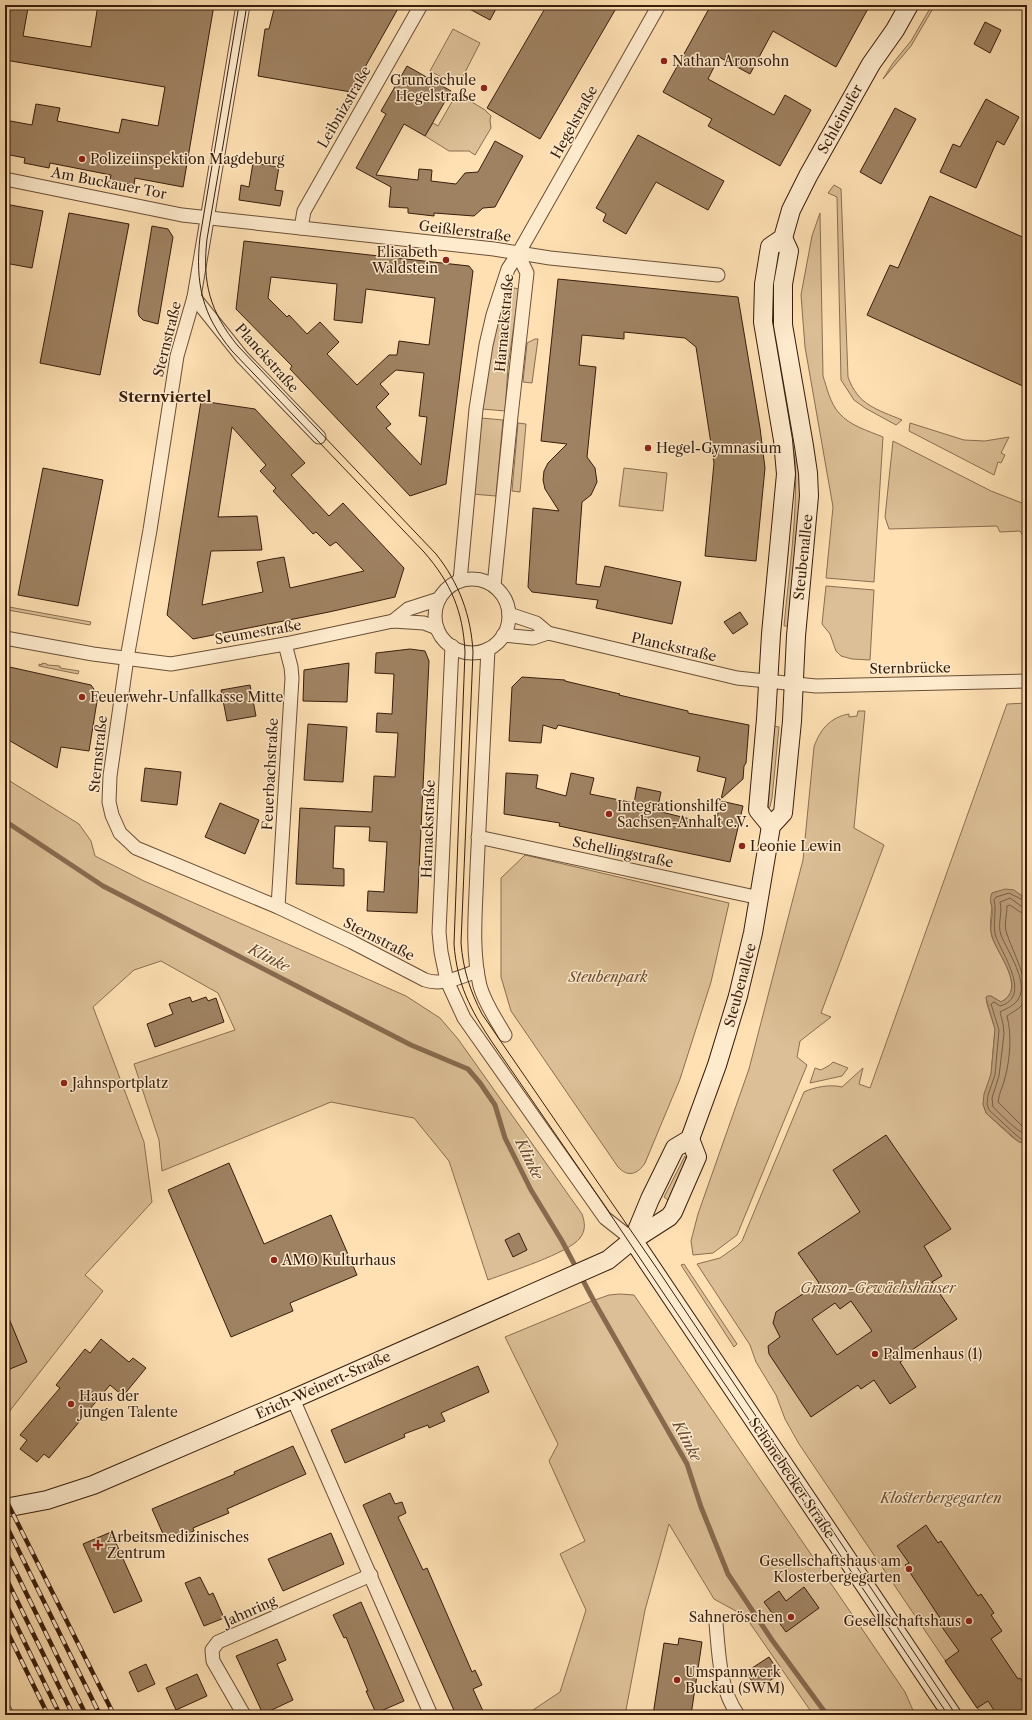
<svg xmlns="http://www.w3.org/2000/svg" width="1032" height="1720" font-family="'Libre Caslon Text',serif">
	<rect width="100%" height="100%" fill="#fee0b2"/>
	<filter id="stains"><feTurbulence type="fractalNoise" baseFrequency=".005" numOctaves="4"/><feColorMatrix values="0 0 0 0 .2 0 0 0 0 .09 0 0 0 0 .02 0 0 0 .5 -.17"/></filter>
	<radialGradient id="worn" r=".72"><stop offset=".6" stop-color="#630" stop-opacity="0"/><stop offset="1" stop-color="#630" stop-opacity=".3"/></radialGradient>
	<g fill="#dcbf96" stroke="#8a6e51">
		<polygon points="932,5 935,5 911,46 883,79 893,63 911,41"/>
		<polygon points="453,29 480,43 458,86 430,71"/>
		<polygon points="457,93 485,110 491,116 490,120 491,128 475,155 469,151 449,151 425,136 433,123 438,126"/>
		<path d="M834 185 841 189 848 377C858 405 876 409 902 420L896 425 865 408 854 400 841 380 837 197 828 193Z"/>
		<path d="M820 213 823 376C827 388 830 403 839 413 850 426 869 431 883 437L874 582 826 578 833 507 805 347 801 295 812 236Z"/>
		<path d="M774 267H777L799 473 800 502 789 626H784C789 571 798 515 795 460L773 339 771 315Z"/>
		<polygon points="509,287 519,289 508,367 505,411 482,409 491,351 496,325"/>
		<polygon points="535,339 538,339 532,383 523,382 527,343"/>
		<polygon points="481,418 503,420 496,496 472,494"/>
		<polygon points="518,423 526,424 520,492 512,491"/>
		<polygon points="910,423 964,440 985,441 1009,437 1001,453 1005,455 1001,463 998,462 994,475 909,431"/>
		<polygon points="893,441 991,491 1027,505 1027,531 1023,536 1020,531 1000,532 997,526 889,529 885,517"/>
		<polygon points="624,468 667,473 663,511 619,506"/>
		<polygon points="826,586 874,590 870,660 852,659 841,656 836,651 830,634 822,624"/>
		<polygon points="9,607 91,622 90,625 8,610"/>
		<polygon points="42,663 47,664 47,665 60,666 60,668 79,671 78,674 39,666 39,664 42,665"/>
		<path d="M1027 703V900C1014 888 1008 889 992 893L991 904 992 907C991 917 989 927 992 937 998 955 1027 989 1001 1002L991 996 986 997 987 1004 995 1029 991 1074 983 1104 986 1113 1012 1137 1019 1142 1027 1143V1715H982L799 1444 785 1419 776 1395 756 1362 750 1345 697 1264 720 1258 737 1246 742 1241 804 1092C814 1087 831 1084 842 1087L863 1068 859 1084 870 1088 1007 704Z"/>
		<path d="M858 711H865L854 828 884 845 821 1013 831 1017 800 1041 797 1057 807 1065 737 1235 713 1253 693 1255 691 1241 698 1214 749 1069 803 860 814 747C820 729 831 717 849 714V717L857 716Z"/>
		<polygon points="774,726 779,727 772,798 770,807 768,808"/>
		<path d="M5 778 79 824 91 841 95 856 144 881 406 996 440 1018 458 1039 582 1214C585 1223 586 1230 580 1238 569 1253 509 1272 488 1280L449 1161 414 1118 331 1102 162 1171 159 1140 134 1064 235 1030 218 993 161 961 134 970 93 1007 144 1142 152 1202 85 1275 103 1291 5 1417Z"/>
		<path d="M525 855 729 903 711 982 680 1079 645 1163C638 1174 628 1178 618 1167L511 1011 501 977V878Z"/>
		<polygon points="833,1062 848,1068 842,1076 810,1083 815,1068 821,1070 830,1065"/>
		<polygon points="685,1156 686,1159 668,1200 664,1197"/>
		<polygon points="684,1264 737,1344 734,1347 681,1265"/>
		<polygon points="620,1294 634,1295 905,1692 915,1715 811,1715 812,1713 745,1616 714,1599 669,1524 645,1610 625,1715 537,1715 533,1710 560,1692 586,1610 560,1554 585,1541 549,1461 558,1444 505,1337 592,1301 609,1295"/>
	</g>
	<path fill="#bb9e7a" stroke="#876a4e" d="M1005 889 1014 890 1027 900V1143L1019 1142 986 1113 983 1104 984 1094 991 1074 995 1029 986 998 987 996H991L1001 1002C1028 989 997 954 992 936 989 926 993 918 992 908 991 902 989 900 992 893Z"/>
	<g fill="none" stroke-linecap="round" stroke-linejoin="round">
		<g stroke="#7a5e43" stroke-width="1">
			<path d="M1027 902 1009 893 996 897 994 900C997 912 992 925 996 937 1003 955 1032 997 1000 1006L994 1002 991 1004 999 1030 995 1075 988 1095 987 1104 989 1110 1015 1134 1021 1139H1027"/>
			<path d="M1027 907 1021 906 1010 898 1000 902C1003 913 997 924 1001 935 1007 951 1031 984 1017 1001 1012 1007 1005 1009 1000 1012L1003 1024 1004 1034 999 1076 992 1098 993 1107C1000 1113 1018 1134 1027 1134"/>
			<path d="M1027 913 1020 912 1010 905 1007 906C1007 915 1004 923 1006 931 1012 952 1032 983 1022 1005 1018 1010 1012 1012 1007 1016 1012 1035 1010 1059 1005 1078 1003 1086 999 1093 998 1102L1022 1126 1027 1128"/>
		</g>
		<polyline stroke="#876a4e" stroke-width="5" points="5,821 103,886 411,1045 468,1069 480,1083 495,1105 505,1138 531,1190 562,1241 595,1303 687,1464 701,1507 728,1574 772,1640 827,1715"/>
	</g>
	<g fill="#9f8262" stroke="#381d0c" fill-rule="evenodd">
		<polygon points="5,5 28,8 23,36 91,47 98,5 214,5 183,187 135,178 134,185 110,180 111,175 50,163 49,168 24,163 25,158 5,154 5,120 32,125 36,104 60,108 57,121 119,133 122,119 158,126 165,87 5,60"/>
		<polygon points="275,5 400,5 351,92 258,76 265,29 269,29"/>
		<polygon points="462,5 498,5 490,20"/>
		<polygon points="547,5 618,5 540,139 487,108"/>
		<polygon points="711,5 870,5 836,67 773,31 750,74 719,57 708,79 774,115 785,95 811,110 780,166 708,126 712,119 663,92"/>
		<polygon points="985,22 1001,30 990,53 974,44"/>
		<polygon points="407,66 451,91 425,136 404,124 376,175 418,180 419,169 432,170 431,181 456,184 465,173 478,172 495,141 523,156 495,207 483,208 474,216 434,213 434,216 408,213 408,208 389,207 391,187 356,168 386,114 381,111"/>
		<polygon points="986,99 1019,117 1004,145 997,141 976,188 940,172 953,144 960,147"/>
		<polygon points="895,108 916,119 881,184 860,172"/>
		<polygon points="638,135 724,181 708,210 656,182 626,234 603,221 606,214 596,208"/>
		<polygon points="253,163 279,167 275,190 283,191 280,206 239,200 241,185 249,187"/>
		<polygon points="930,196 1027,239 1027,388 867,315 890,265 898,268"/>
		<polygon points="5,204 43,211 32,268 5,263"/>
		<polygon points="69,213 129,224 100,375 40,363"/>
		<polygon points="152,226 168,229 173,237 158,324 143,320 139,316 138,311"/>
		<path d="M244 241 469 266 473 271 446 484 410 496 290 369 292 366 236 309ZM271 277 337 284 334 320 362 323 366 289 435 298 429 345 399 341 397 355H389L357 385 327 354 339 342 320 322 307 334 289 315 287 317 268 298ZM396 370 424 373 419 416 427 417 421 465 386 428 391 424 376 407 389 394 380 384Z"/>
		<polygon points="558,279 738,297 760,428 765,468 756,561 705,556 714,463 696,347 685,338 624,332 624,339 582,335 579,365 596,367 587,457 595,468 597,482 591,495 582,502 576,584 600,587 605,566 681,582 672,624 596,608 598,600 532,592 528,587 533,508 559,511 545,489 543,480 544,471 548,463 567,444 541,441"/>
		<path d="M201 401 255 409 305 463 291 475 329 516 343 503 404 568 395 597 329 612 193 639 167 615ZM232 427 266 465 260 471 276 488 273 491 313 534 316 532 330 546 336 542 364 571 290 588 284 557 272 559 257 562 263 592 202 605 211 551 262 550 257 516 218 517Z"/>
		<polygon points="43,468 103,480 78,606 18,595"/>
		<polygon points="740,612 748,624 733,634 724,622"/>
		<polygon points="410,649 425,651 429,661 417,913 367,911 368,891 384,892 387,842 369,841 370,827 335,826 333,868 344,869 344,886 296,884 300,808 372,812 374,776 395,777 398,733 376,732 377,713 392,714 394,674 375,673 376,653"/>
		<polygon points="349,663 347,702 303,701 304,670"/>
		<polygon points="5,666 91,685 98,695 89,751 61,747 57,768 5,738"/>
		<polygon points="522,677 565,680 565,681 620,694 619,695 688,711 688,713 749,725 746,763 744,766 743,779 721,799 726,778 697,771 700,757 558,725 556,729 543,725 541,743 509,741 512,687"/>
		<polygon points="250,685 256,716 227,721 221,690"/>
		<polygon points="308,724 347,727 343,782 304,780"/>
		<polygon points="145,768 181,772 177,805 141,801"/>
		<polygon points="506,773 538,775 536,788 566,796 571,773 594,778 590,794 634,803 637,787 661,792 657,811 715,825 721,801 743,806 730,862 559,826 560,823 504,814"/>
		<polygon points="220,803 259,820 245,854 205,837"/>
		<polygon points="190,997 192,1002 206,997 208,1001 216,998 224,1022 155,1047 147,1024 173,1014 169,1004"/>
		<path d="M886 1135 951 1229 924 1246 942 1276 932 1282 957 1319 912 1350 914 1353 900 1362 916 1387 890 1404 874 1380 861 1389 858 1385 811 1417 769 1354 768 1346 780 1337 773 1323 776 1312 819 1283 798 1253 860 1212 833 1170ZM851 1301 872 1331 837 1355 812 1319 835 1303 840 1309Z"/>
		<polygon points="229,1163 264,1244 331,1215 357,1275 290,1303 293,1311 231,1337 168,1190"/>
		<polygon points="519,1233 527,1250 513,1257 505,1240"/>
		<polygon points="5,1309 27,1362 5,1371"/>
		<polygon points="101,1339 129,1362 133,1358 146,1368 123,1396 110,1385 49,1458 44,1454 37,1462 20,1449 27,1440 20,1435 60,1388 56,1385 85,1349 90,1353"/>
		<polygon points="478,1366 489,1392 441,1413 445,1421 429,1428 428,1425 404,1434 405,1437 345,1463 331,1430"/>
		<polygon points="293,1446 306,1474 227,1509 229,1513 193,1528 194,1531 167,1543 152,1509 235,1474 234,1472"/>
		<polygon points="390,1493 395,1504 402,1502 406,1513 398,1517 423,1570 427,1568 472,1672 475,1670 482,1685 473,1689 483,1711 474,1715 456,1715 363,1505"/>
		<polygon points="926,1525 938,1543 941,1541 978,1596 981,1594 994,1613 991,1615 1002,1631 991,1639 1018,1679 1020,1678 1027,1688 1027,1715 997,1715 988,1701 977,1708 945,1661 959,1651 939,1623 942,1621 905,1565 909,1563 897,1546"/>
		<polygon points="111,1532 142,1601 114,1613 83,1544"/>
		<polygon points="331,1533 344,1564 283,1591 268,1559"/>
		<polygon points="200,1577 209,1595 213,1593 224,1618 204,1626 185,1583"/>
		<polygon points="804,1587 819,1608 786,1632 764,1602 779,1591 786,1601"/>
		<polygon points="361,1602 404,1701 376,1713 366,1691 368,1691 346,1637 344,1638 333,1615"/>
		<polygon points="679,1638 702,1642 691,1715 653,1715 664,1643 678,1645"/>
		<polygon points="277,1639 286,1660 277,1664 293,1700 263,1714 236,1656"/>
		<polygon points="769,1657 780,1674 757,1689 746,1672"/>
		<polygon points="146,1664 155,1684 138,1692 129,1672"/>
		<polygon points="197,1674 207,1696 176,1710 166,1688"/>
	</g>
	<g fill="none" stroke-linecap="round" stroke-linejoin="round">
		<g stroke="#6a4e36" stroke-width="15">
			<g id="minor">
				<path d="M243 5 194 297 177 356 150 530 127 658 110 776 109 802 112 815 120 833 136 848 278 907 352 942 425 980C443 986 460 977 477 971"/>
				<polyline points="5,179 182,215 494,249 550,258 718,275"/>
				<polyline points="301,228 304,211 421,5"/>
				<polyline points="194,297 242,357 319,437"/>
				<circle cx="472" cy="616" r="37"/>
				<polyline points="460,581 476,409 486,345 493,315 508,269 518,254 659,5"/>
				<polyline points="494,586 511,416 527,273 518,254"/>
				<polyline points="509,614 536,623 548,633 737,678 816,686 1027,681"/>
				<polyline points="393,621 408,609 439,599"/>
				<polyline points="503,635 533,638 548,633"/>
				<polyline points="5,638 93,654 171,664 285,644 393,621 424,623 437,628"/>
				<polyline points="452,646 439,932 441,952 447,981 464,1018 605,1218 633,1240"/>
				<path d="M488 649C484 722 480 795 477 868 476 907 471 948 480 986 485 1004 496 1019 505 1035"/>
				<polyline points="478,837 760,898"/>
				<polyline points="278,907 292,678 291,667 285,644"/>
				<polyline points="293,1399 431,1715"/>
				<path d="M716 1623C719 1655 719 1688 738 1715"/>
				<polyline points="5,1711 7,1715"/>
				<polyline points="244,1715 213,1661 212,1650 218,1642 371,1575"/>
			</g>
		</g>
		<g stroke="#381d0c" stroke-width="20">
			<g id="secondary">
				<polyline points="771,826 758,810 766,719 771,634 786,474 783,440 763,322 764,284 770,247 783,238 791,210 808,176 871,64 895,30 909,5"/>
				<polyline points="633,1240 650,1199 675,1148 690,1139 717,1065 738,996 753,933 771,826 783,813 792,721 796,636 809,496 808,473 804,446 783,325 783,284 789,251 783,238"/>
				<polyline points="633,1240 952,1715"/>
				<polyline points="5,1508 47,1500 93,1485 293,1399 608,1260 630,1242 669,1217 673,1212 697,1157 690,1139"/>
			</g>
		</g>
		<use href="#minor" stroke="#feebcd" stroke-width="13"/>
		<use href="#secondary" stroke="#feebcd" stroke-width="18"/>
		<g stroke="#381d0c" stroke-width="1">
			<path d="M239 5 200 237C195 283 202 315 232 351L424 552C451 583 463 611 465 652L454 944C457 984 470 1009 492 1042L600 1199 948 1715"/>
			<path d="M247 5 207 239C202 283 210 312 238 346L436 554C459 583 471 615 473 652L461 943C463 969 470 991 482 1014L658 1270 956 1715"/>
		</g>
		<g stroke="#381d0c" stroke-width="4.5">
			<g id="rail">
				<polyline points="5,1498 114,1715"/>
				<polyline points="5,1523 100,1715"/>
				<polyline points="5,1550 86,1715"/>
				<polyline points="5,1576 73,1715"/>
				<polyline points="5,1602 60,1715"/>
				<polyline points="5,1627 48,1715"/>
			</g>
		</g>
		<use href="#rail" stroke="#feebcd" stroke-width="3" stroke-dasharray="9" stroke-linecap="butt"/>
	</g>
	<g fill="#8f2418" stroke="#feebcd" stroke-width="1.5">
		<circle cx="664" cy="61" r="4"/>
		<circle cx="484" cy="88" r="4"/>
		<circle cx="82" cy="159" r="4"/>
		<circle cx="446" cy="260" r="4"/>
		<circle cx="648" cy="448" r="4"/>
		<circle cx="82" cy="697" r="4"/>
		<circle cx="609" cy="814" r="4"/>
		<circle cx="742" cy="846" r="4"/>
		<circle cx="64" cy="1083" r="4"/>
		<circle cx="274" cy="1260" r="4"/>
		<circle cx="875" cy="1354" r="4"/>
		<circle cx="71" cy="1404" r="4"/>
		<path d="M96 1539h4v4h4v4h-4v4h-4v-4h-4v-4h4z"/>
		<circle cx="909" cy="1569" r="4"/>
		<circle cx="791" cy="1617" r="4"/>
		<circle cx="969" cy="1621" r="4"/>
		<circle cx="677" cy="1680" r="4"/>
	</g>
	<g text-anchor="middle" stroke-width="3" stroke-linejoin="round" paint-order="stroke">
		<g font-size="14" fill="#381d0c" stroke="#feebcd" text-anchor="start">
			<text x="672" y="66">Nathan Aronsohn</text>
			<text x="476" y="85" text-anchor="end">Grundschule<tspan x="476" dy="16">Hegelstraße</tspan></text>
			<text x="90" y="164">Polizeiinspektion Magdeburg</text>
			<text x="438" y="257" text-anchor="end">Elisabeth<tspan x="438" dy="16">Waldstein</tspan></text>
			<text x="656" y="453">Hegel-Gymnasium</text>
			<text x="90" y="702">Feuerwehr-Unfallkasse Mitte</text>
			<text x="617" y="811">Integrationshilfe<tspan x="617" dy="16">Sachsen-Anhalt e.V.</tspan></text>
			<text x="750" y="851">Leonie Lewin</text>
			<text x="72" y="1088">Jahnsportplatz</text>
			<text x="282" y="1265">AMO Kulturhaus</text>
			<text x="883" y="1359">Palmenhaus (1)</text>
			<text x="79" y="1401">Haus der<tspan x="79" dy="16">jungen Talente</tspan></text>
			<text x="107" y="1542">Arbeitsmedizinisches<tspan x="107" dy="16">Zentrum</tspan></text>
			<text x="901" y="1566" text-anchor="end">Gesellschaftshaus am<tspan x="901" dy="16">Klosterbergegarten</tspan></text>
			<text x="783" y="1622" text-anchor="end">Sahneröschen</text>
			<text x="961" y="1626" text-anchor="end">Gesellschaftshaus</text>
			<text x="685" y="1677">Umspannwerk<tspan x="685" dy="16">Buckau (SWM)</tspan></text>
		</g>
		<g font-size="14" fill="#381d0c" stroke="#feebcd">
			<text transform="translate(344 107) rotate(-60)" y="5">Leibnizstraße</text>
			<text transform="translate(840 119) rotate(-61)" y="5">Schleinufer</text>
			<text transform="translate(574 122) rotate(-61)" y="5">Hegelstraße</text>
			<text transform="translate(109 183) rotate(11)" y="5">Am Buckauer Tor</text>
			<text transform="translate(465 231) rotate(7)" y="5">Geißlerstraße</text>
			<text transform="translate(504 323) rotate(-85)" y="5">Harnackstraße</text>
			<text transform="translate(167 339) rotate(-76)" y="5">Sternstraße</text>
			<text transform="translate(267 358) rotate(48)" y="5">Planckstraße</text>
			<text transform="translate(803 557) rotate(-84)" y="5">Steubenallee</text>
			<text transform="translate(258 632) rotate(-10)" y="5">Seumestraße</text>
			<text transform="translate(674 647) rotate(13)" y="5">Planckstraße</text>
			<text transform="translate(910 668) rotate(-1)" y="5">Sternbrücke</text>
			<text transform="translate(98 754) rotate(-84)" y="5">Sternstraße</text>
			<text transform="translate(270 774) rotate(-87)" y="5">Feuerbachstraße</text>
			<text transform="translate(428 829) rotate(-88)" y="5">Harnackstraße</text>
			<text transform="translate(623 852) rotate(12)" y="5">Schellingstraße</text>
			<text transform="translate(379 939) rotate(27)" y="5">Sternstraße</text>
			<text transform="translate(740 985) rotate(-75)" y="5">Steubenallee</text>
			<text transform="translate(323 1385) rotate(-24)" y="5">Erich-Weinert-Straße</text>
			<text transform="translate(792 1478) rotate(56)" y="5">Schönebecker Straße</text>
			<text transform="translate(250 1611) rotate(-24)" y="5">Jahnring</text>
		</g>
		<g font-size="14" font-style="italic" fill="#694e35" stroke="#feebcd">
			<text x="608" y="982">Steubenpark</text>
			<text x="878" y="1293">Gruson-Gewächshäuser</text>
			<text x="941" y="1503">Klosterbergegarten</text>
		</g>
		<g font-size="15" font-weight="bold" fill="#381d0c" stroke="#feebcd">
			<text x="165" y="402">Sternviertel</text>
		</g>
		<g font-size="15" font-style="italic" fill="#664a32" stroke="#feebcd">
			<text transform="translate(269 958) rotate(27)" y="5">Klinke</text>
			<text transform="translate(529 1159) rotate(64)" y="5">Klinke</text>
			<text transform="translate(687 1441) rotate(62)" y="5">Klinke</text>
		</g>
	</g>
	<rect width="1032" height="1720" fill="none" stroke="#fee0b2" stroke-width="20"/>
	<rect x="6" y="6" width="1020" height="1708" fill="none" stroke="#381d0c" stroke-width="2"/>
	<rect x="10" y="10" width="1012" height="1700" fill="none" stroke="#381d0c"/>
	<rect width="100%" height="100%" filter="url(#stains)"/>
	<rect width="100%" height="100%" fill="url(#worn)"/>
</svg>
